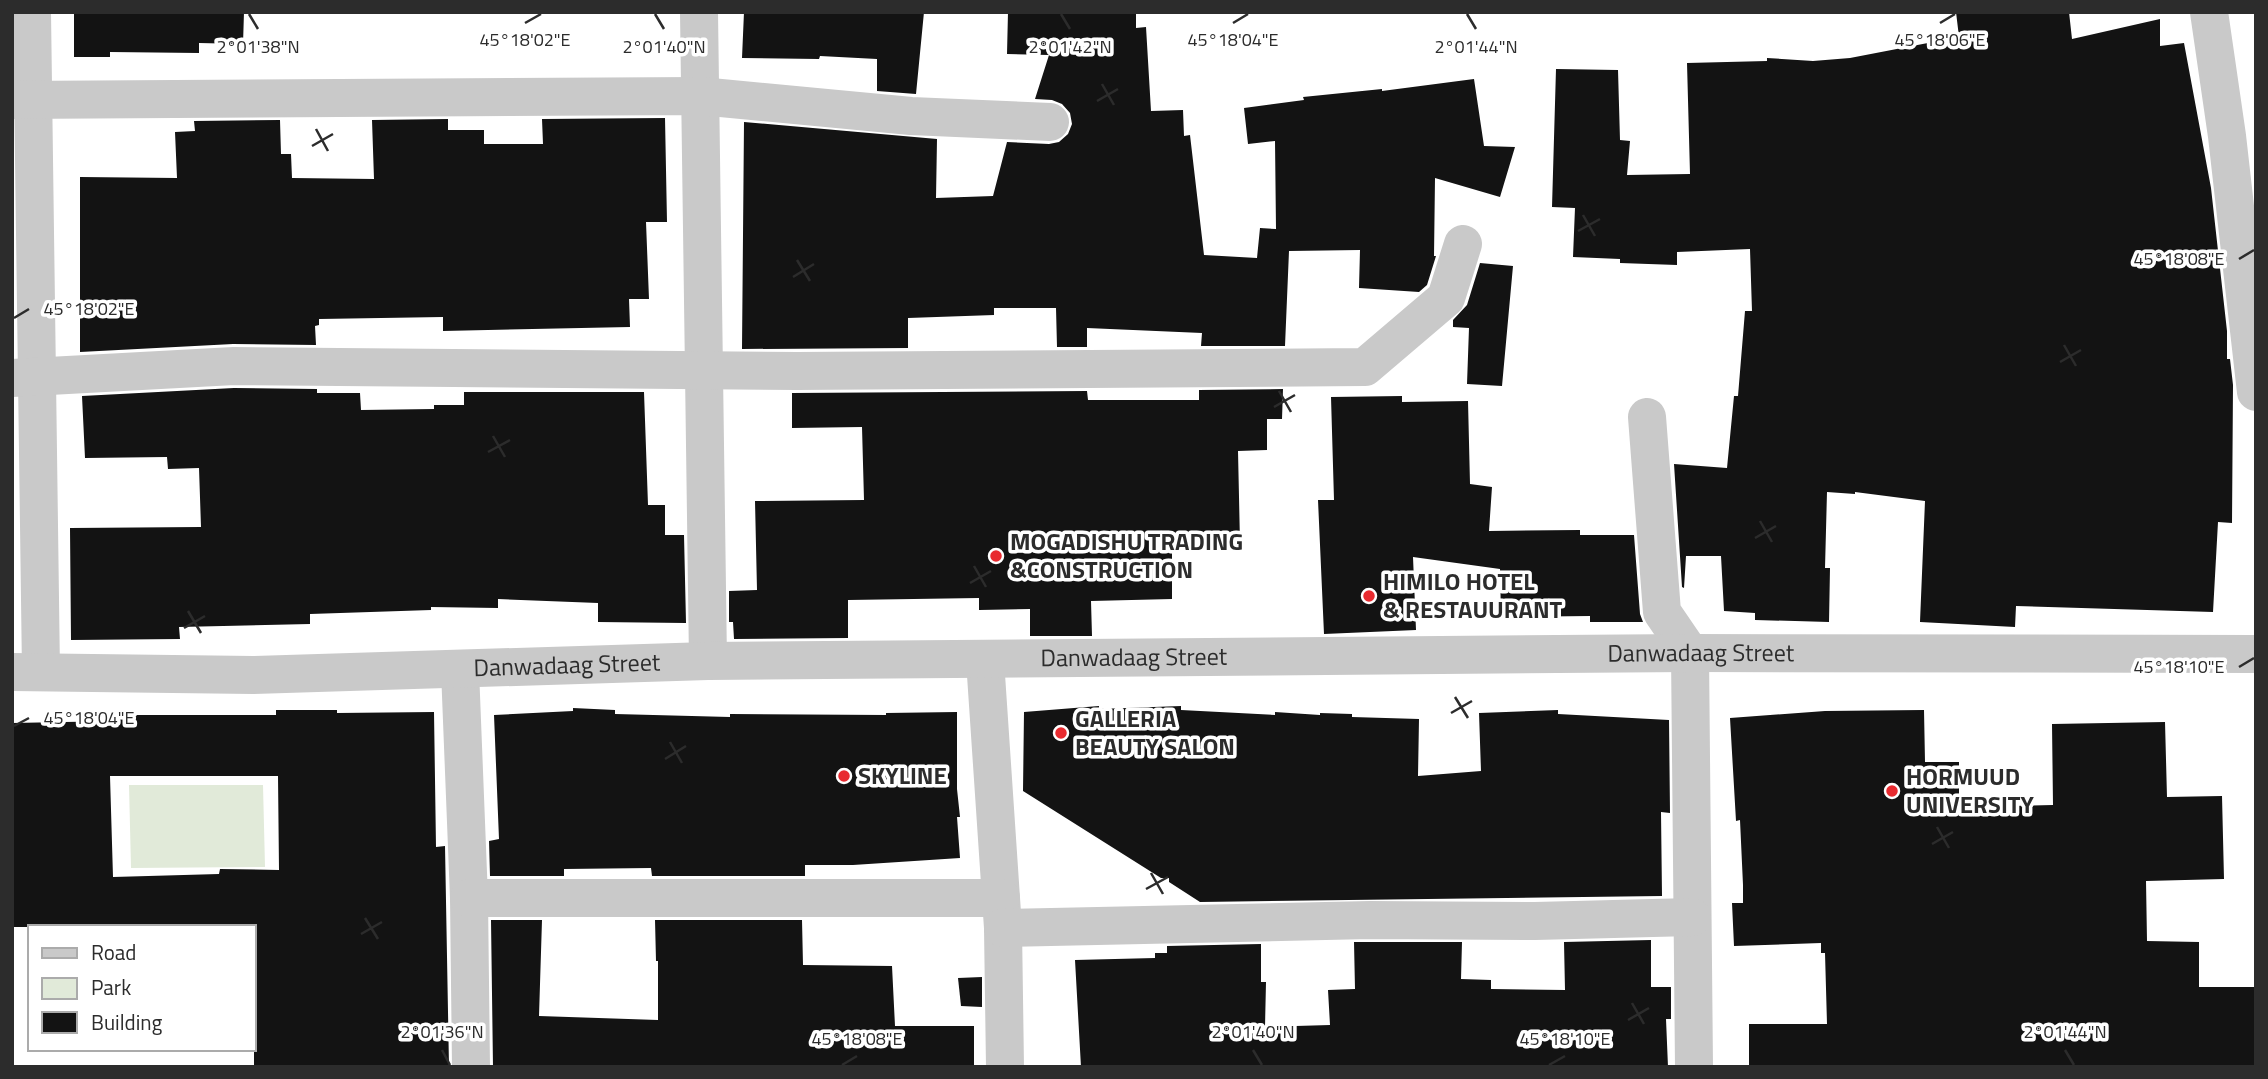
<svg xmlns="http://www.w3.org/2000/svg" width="2268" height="1079" font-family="'Titillium Web',sans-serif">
	<rect width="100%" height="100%" fill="#fff"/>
	<polygon fill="#e1ead9" points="129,785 263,785 265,867 131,868"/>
	<g fill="#131313" fill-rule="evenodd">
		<polygon points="74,12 244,12 243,44 199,43 199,53 110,52 110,57 74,57"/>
		<polygon points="744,12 924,12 916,94 877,91 877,59 820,56 819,59 742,58"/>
		<polygon points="1008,12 1136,12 1136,28 1146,27 1151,111 1183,110 1184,136 1190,135 1204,255 1257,258 1260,228 1276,229 1275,141 1248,144 1244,108 1304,100 1303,97 1382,89 1382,91 1474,79 1484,146 1515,147 1500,197 1435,178 1434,256 1436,256 1427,285 1419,292 1359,288 1360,250 1289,251 1285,346 1201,346 1202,333 1087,328 1087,347 1057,347 1056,308 994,308 994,315 908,318 908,348 742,349 744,122 937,139 936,198 993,196 1007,142 1049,144 1059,142 1068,134 1072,124 1070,113 1062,104 1052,100 1035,99 1049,55 1007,54"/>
		<polygon points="1956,12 2069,12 2072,39 2160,19 2160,46 2184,43 2211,188 2227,331 2227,359 2230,359 2233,385 2232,523 2218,522 2213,612 2016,606 2015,627 1920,622 1925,501 1855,492 1855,494 1827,492 1825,568 1830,568 1829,622 1755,620 1755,613 1724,611 1721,556 1686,556 1684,588 1682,587 1674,464 1727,468 1734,396 1738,396 1745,311 1752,311 1750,249 1677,252 1677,265 1620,263 1620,259 1573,257 1575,208 1552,207 1556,69 1618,70 1620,140 1630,141 1627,175 1690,174 1687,63 1767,61 1767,58 1813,61 1850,58 1959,37"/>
		<polygon points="665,118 667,222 646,222 649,299 629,299 630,327 443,331 443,317 319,319 319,325 315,326 316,345 233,344 80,352 80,177 177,178 175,132 195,131 194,121 280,120 281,154 291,154 292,178 374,179 372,120 448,119 448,130 484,130 484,144 543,144 542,119"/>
		<polygon points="1480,263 1513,266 1502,386 1467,384 1469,328 1453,327 1453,320 1467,305"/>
		<polygon points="234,388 317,389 317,393 360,393 361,410 434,409 434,405 464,405 464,392 644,392 648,505 665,505 665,535 684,535 686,623 598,622 598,603 498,599 498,608 431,607 431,610 310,614 310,624 179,627 180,639 71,640 70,528 201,527 199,468 168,469 167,457 85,458 82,396"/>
		<polygon points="1283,389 1282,419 1267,419 1267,450 1238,451 1240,543 1172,544 1172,599 1091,601 1092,636 1030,636 1030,609 979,610 979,598 848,600 848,638 734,639 733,622 729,622 729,591 757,590 755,501 864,500 862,427 792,428 792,393 1087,391 1088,400 1199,400 1199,390"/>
		<polygon points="1402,396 1402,402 1468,401 1470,484 1492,487 1489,531 1580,530 1580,535 1634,535 1640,614 1643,622 1590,622 1590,616 1501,617 1500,569 1413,557 1416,630 1324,634 1318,500 1334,500 1331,397"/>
		<polygon points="1099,706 1099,709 1181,706 1181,710 1275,715 1275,712 1320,715 1320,713 1352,714 1352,717 1419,719 1418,776 1481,771 1479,713 1558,710 1558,714 1669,720 1670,813 1661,812 1662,896 1200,902 1169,882 1169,878 1161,878 1023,791 1024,712"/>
		<polygon points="573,708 615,710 615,714 730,717 730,714 886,715 886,713 957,712 957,789 960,817 957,817 960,858 853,865 805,865 805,876 652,876 651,868 564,869 564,876 490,876 489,841 499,839 494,715 573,711"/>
		<path d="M276 710H337V713L434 712 436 847 445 846 449 1067H254V927H12V723L118 721V715H276ZM110 776H278L279 870 220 869 219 874 113 877Z"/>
		<polygon points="1924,710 1925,762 1959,762 1959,807 2053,805 2052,724 2165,722 2167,797 2222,796 2224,879 2146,881 2147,941 2199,942 2199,987 2256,987 2256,1067 1749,1067 1749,1024 1827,1024 1825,953 1821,953 1821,943 1734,946 1732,903 1743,903 1743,885 1740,820 1736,821 1730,718 1825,711"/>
		<polygon points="491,920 542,920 539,1016 658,1020 658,961 656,961 655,920 802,920 803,965 892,966 895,1026 974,1026 974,1067 493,1067"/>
		<polygon points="1651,940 1651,987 1671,987 1671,1019 1666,1019 1668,1067 1081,1067 1075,960 1155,958 1155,953 1167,953 1167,946 1261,944 1261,982 1266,982 1265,1027 1330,1025 1328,990 1355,989 1354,942 1462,942 1461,979 1491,980 1491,989 1565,990 1564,942"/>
		<polygon points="982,977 982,1007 961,1006 958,978"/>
	</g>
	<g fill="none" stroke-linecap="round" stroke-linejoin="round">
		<g stroke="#c9c9c9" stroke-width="38">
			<polyline points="32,12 41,672"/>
			<polyline points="699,12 708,661"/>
			<polyline points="2209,12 2227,136 2256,392"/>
			<polyline points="12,100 700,96 911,116 1050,122"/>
			<polyline points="12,378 234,366 797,371 1365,367 1446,298 1463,244"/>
			<polyline points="1647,417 1662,612 1690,653 1694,1067"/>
			<polyline points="985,660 1003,928 1005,1067"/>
			<polyline points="460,670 469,898 471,1067"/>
			<path id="s1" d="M12 672 253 675 708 661 1690 653 2256 654"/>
			<polyline points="469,898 1001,898"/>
			<polyline points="1003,928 1370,920 1535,921 1692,917"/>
		</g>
	</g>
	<path fill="none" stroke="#2c2c2c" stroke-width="2.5" d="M249 14 258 29M655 14 664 29M1061 14 1070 29M1467 14 1476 29M525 23 541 14M1233 23 1248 14M1940 23 1955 14M1102 84 1114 105M1097 101 1118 89M316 129 328 151M312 146 333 134M1583 215 1595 236M1578 231 1600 219M2239 259 2254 250M797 260 810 281M793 277 814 264M14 318 29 309M2064 345 2076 366M2060 362 2081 350M1279 391 1291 412M1274 407 1295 395M493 436 505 457M488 452 510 440M1760 521 1772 542M1755 538 1776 526M974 566 986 587M970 583 991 571M188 611 201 633M184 628 205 616M2239 667 2254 658M1455 697 1468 718M1451 713 1472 701M14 726 29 718M670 742 682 763M665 759 686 746M1937 827 1949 848M1932 844 1953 832M1151 873 1163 894M1146 889 1168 877M365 918 378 939M361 934 382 922M1632 1003 1644 1024M1628 1020 1649 1008M442 1050 450 1065M1253 1050 1262 1065M2065 1050 2074 1065M842 1065 857 1056M1549 1065 1565 1056"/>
	<g fill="#e82a2f" stroke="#fff" stroke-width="2.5">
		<circle cx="996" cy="556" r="7"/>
		<circle cx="1369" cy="596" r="7"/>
		<circle cx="1061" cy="733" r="7"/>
		<circle cx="844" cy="776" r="7"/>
		<circle cx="1892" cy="791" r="7"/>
	</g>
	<g text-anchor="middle" stroke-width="7" stroke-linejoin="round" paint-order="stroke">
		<g font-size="24" font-weight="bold" fill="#2c2c2c" stroke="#fff" text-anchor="start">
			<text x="1010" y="550">MOGADISHU TRADING<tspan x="1010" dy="28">&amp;CONSTRUCTION</tspan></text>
			<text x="1383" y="590">HIMILO HOTEL<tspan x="1383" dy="28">&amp; RESTAUURANT</tspan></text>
			<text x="1075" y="727">GALLERIA<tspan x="1075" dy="28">BEAUTY SALON</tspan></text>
			<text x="858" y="784">SKYLINE</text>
			<text x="1906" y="785">HORMUUD<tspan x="1906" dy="28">UNIVERSITY</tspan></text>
		</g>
		<g font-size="24" fill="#2c2c2c" stroke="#fff">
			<text dy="8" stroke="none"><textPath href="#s1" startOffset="1689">Danwadaag Street</textPath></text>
			<text dy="8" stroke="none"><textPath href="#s1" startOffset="1122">Danwadaag Street</textPath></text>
			<text dy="8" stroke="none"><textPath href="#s1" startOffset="555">Danwadaag Street</textPath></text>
		</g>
	</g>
	<g font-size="18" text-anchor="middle" fill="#2c2c2c" stroke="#fff" stroke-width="7" stroke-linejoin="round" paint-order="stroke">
		<text x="525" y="46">45°18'02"E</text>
		<text x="1233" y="46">45°18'04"E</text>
		<text x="1940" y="46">45°18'06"E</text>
		<text x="258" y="53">2°01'38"N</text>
		<text x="664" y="53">2°01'40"N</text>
		<text x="1070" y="53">2°01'42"N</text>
		<text x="1476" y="53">2°01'44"N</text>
		<text x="2179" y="265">45°18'08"E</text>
		<text x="89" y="315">45°18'02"E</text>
		<text x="2179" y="673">45°18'10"E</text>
		<text x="89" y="724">45°18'04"E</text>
		<text x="442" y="1038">2°01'36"N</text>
		<text x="1253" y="1038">2°01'40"N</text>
		<text x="2065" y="1038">2°01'44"N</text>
		<text x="857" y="1045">45°18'08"E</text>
		<text x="1565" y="1045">45°18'10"E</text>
	</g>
	<rect width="2268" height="1079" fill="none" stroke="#2c2c2c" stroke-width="28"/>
	<rect x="28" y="925" width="228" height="126" fill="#ffffff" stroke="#ababab" stroke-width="2"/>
	<rect x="42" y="948" width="35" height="10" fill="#c9c9c9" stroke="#ababab" stroke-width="2"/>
	<text x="91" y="960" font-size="21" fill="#2c2c2c">Road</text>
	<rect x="42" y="978" width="35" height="21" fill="#e1ead9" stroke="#ababab" stroke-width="2"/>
	<text x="91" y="995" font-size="21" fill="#2c2c2c">Park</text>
	<rect x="42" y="1012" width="35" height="21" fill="#131313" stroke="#ababab" stroke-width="2"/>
	<text x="91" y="1030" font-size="21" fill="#2c2c2c">Building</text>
</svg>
